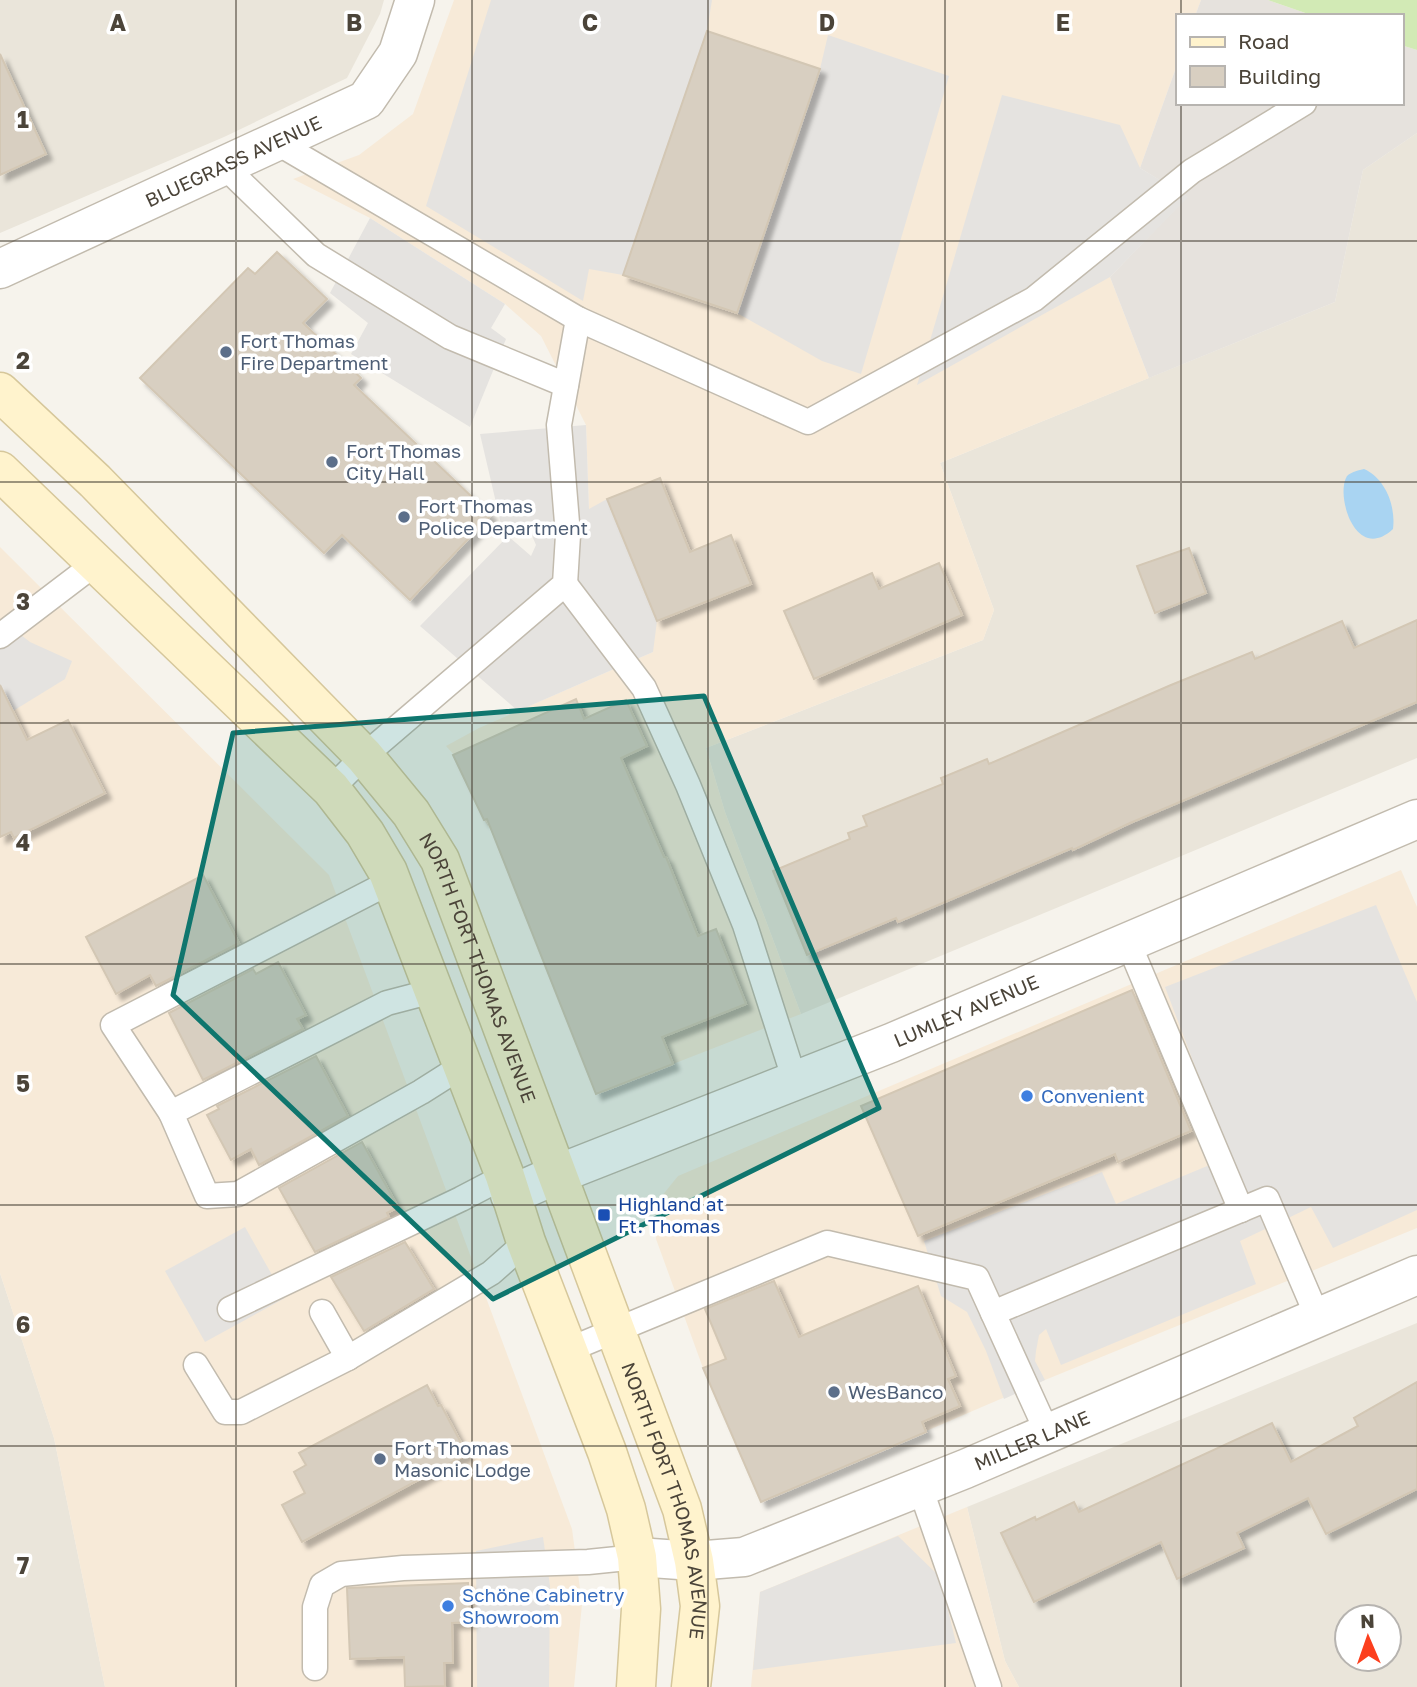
<svg xmlns="http://www.w3.org/2000/svg" width="1417" height="1687" font-family="'Golos Text',sans-serif">
	<defs>
		<filter id="shadow"><feDropShadow dx="6" dy="6" stdDeviation="2" flood-color="#0004"/></filter>
	</defs>
	<rect width="100%" height="100%" fill="#f6f3ec"/>
	<g fill="#eae5da" fill-rule="evenodd">
		<polygon points="0,0 384,0 380,14 347,78 224,137 0,233"/>
		<polygon points="1417,133 1417,758 801,1014 725,812 706,748 983,640 994,610 940,463 1335,302 1363,170"/>
		<polygon points="0,1273 54,1438 105,1687 0,1687"/>
		<path d="M1417 1323V1687H1019L1005 1661 967 1507ZM1347 1617H1389V1659H1347Z"/>
	</g>
	<g fill="#f7ead8">
		<polygon points="454,0 1201,0 1195,16 1177,16 1177,65 1140,168 1110,277 1149,378 940,463 994,610 983,640 706,748 725,812 801,1014 596,1094 494,835 484,820 454,755 446,746 479,728 653,652 589,510 586,425 541,336 505,304 370,218 293,179 359,155 413,114"/>
		<polygon points="0,547 329,875 572,1529 582,1604 574,1687 105,1687 54,1438 0,1273"/>
		<polygon points="1401,870 1417,907 1417,1228 1045,1380 761,1502 703,1368 656,1239 655,1221 661,1197 678,1176"/>
		<polygon points="967,1507 1005,1661 1019,1687 751,1687 760,1592"/>
	</g>
	<g fill="#e6e2dd">
		<polygon points="1201,0 1268,0 1314,16 1195,16"/>
		<polygon points="1401,45 1417,50 1417,133 1363,170 1335,302 1149,378 1110,277 1187,197 1140,168 1177,65 1177,103 1401,103"/>
	</g>
	<polygon fill="#d2eab5" points="1268,0 1417,0 1417,50 1401,45 1401,16 1314,16"/>
	<g fill="#e5e3e0">
		<polygon points="491,0 712,0 707,31 623,275 589,269 583,301 426,206"/>
		<polygon points="828,35 949,76 861,374 822,361 737,313 820,69"/>
		<polygon points="1002,95 1120,125 1140,168 1188,197 1110,277 917,385"/>
		<polygon points="370,218 505,304 491,328 506,339 470,427 351,354 368,323 330,293"/>
		<polygon points="586,425 589,509 607,499 657,621 653,652 518,711 420,626 508,536 531,556 536,545 530,531 524,524 501,524 480,434"/>
		<polygon points="0,619 30,642 72,661 65,679 0,719"/>
		<polygon points="1376,905 1417,1002 1417,1210 1333,1248 1311,1207 1240,1241 1256,1284 1061,1365 1046,1329 1039,1335 1036,1351 1035,1361 1045,1380 1004,1399 986,1351 967,1312 941,1296 924,1241 1102,1172 1116,1204 1212,1164 1215,1119 1165,987"/>
		<polygon points="245,1227 285,1298 205,1342 165,1271"/>
		<polygon points="898,1536 940,1577 956,1643 753,1670 760,1592"/>
		<polygon points="543,1537 550,1586 549,1687 477,1687 476,1551"/>
	</g>
	<path fill="#a9d4f2" d="M1364 469C1385 478 1396 506 1393 529 1354 565 1334 490 1348 475 1352 472 1359 470 1364 469Z"/>
	<g fill="#d8cfc1" stroke="#d3c7b4" stroke-width="2" filter="url(#shadow)">
		<polygon points="707,31 820,69 737,313 623,275"/>
		<polygon points="0,54 46,154 0,175"/>
		<polygon points="277,252 327,299 303,323 361,378 354,385 491,515 410,600 342,535 324,553 140,378 248,268 255,274"/>
		<polygon points="660,478 690,552 731,535 751,584 657,621 607,499"/>
		<polygon points="1189,548 1206,593 1155,613 1137,566"/>
		<polygon points="939,563 962,615 814,679 784,611 872,573 879,589"/>
		<polygon points="1417,620 1417,702 1130,823 1073,850 1072,848 898,922 896,918 807,955 773,871 850,839 848,833 867,826 863,816 943,784 941,778 987,759 989,764 1171,685 1252,652 1255,659 1342,621 1354,648"/>
		<polygon points="0,685 27,740 68,720 105,793 14,838 11,832 0,837"/>
		<polygon points="576,699 584,719 626,700 647,746 621,758 664,857 666,857 698,936 716,929 746,1004 662,1037 673,1064 596,1094 487,819 484,820 453,755"/>
		<polygon points="203,875 239,943 156,986 150,975 116,994 86,937"/>
		<polygon points="278,962 306,1015 297,1019 303,1029 203,1080 169,1013 253,969 256,974"/>
		<polygon points="1132,990 1191,1131 1118,1162 1115,1154 918,1236 861,1106"/>
		<polygon points="316,1056 348,1116 259,1165 251,1149 231,1160 207,1115 219,1109 217,1106"/>
		<polygon points="362,1142 398,1207 387,1213 389,1217 315,1252 279,1188"/>
		<polygon points="405,1242 434,1289 364,1331 331,1277"/>
		<polygon points="774,1281 799,1337 918,1286 956,1376 948,1379 960,1406 922,1422 926,1432 761,1502 703,1368 726,1359 705,1309"/>
		<polygon points="1417,1382 1417,1489 1326,1534 1308,1498 1237,1533 1244,1548 1177,1579 1161,1542 1034,1602 1001,1533 1035,1517 1036,1520 1074,1502 1079,1512 1272,1423 1291,1462 1358,1426 1354,1418"/>
		<polygon points="427,1385 438,1406 441,1405 467,1454 302,1542 282,1505 305,1493 294,1472 306,1465 299,1453"/>
		<polygon points="468,1583 470,1622 452,1623 453,1663 444,1663 445,1686 405,1687 404,1657 350,1659 347,1588"/>
	</g>
	<g fill="none" stroke-linecap="round" stroke-linejoin="round">
		<g stroke="#c2bbae" stroke-width="27">
			<g id="lane">
				<polyline points="276,142 578,319 808,422 1034,299 1192,171 1304,103"/>
				<polyline points="224,166 316,255 450,337 566,385"/>
				<polyline points="565,584 644,688 688,785 745,925 795,1081"/>
				<polyline points="0,636 96,563"/>
				<polyline points="331,789 364,756 565,584 568,535 559,425 578,319"/>
				<polyline points="1128,942 1241,1210"/>
				<polyline points="433,991 387,1003 171,1113 207,1196 238,1194 421,1092 462,1066"/>
				<polyline points="171,1113 113,1025 392,881"/>
				<polyline points="230,1309 461,1199 505,1176"/>
				<polyline points="322,1312 348,1358 491,1273 526,1242"/>
				<polyline points="993,1313 1267,1199 1318,1318"/>
				<polyline points="568,1350 827,1243 977,1278 1048,1434"/>
				<polyline points="196,1365 225,1412 241,1412 348,1358"/>
				<polyline points="920,1487 989,1687"/>
				<polyline points="315,1668 315,1607 322,1585 341,1574 403,1568 588,1562 637,1557"/>
			</g>
		</g>
		<g stroke="#c2bbae" stroke-width="41">
			<g id="street">
				<path id="s1" d="M0 269 366 100 398 53 415 0"/>
				<path id="s2" d="M510 1195 558 1174 891 1043 1417 819"/>
				<path id="s3" d="M637 1557 694 1561 744 1557 965 1469 1417 1275"/>
			</g>
		</g>
		<g stroke="#d6c79b" stroke-width="41">
			<g id="secondary">
				<path id="s4" d="M0 392 95 481 364 756 411 813 440 860 682 1509 694 1561 700 1606 691 1687"/>
				<polyline points="0,471 331,789 365,833 388,872 505,1176 526,1242 607,1452 626,1509 637,1557 641,1609 636,1687"/>
			</g>
		</g>
		<use href="#lane" stroke="#fff" stroke-width="24"/>
		<use href="#street" stroke="#fff" stroke-width="38"/>
		<use href="#secondary" stroke="#fff3cd" stroke-width="38"/>
	</g>
	<path fill="#0f766e" fill-opacity="0.2" stroke="#0f766e" stroke-width="5" stroke-linejoin="round" d="M704 696 879 1108 493 1299 173 995 233 733Z"/>
	<path fill="none" stroke="#4b4439" stroke-width="2" stroke-opacity="0.55" d="M236 0V1687M472 0V1687M708 0V1687M945 0V1687M1181 0V16M1181 103V1687M0 241H1417M0 482H1417M0 723H1417M0 964H1417M0 1205H1417M0 1446H1417"/>
	<g fill="#5c6f8a" stroke="#fff" stroke-width="2.5">
		<circle cx="226" cy="352" r="7"/>
		<circle cx="332" cy="462" r="7"/>
		<circle cx="404" cy="517" r="7"/>
		<circle cx="834" cy="1392" r="7"/>
		<circle cx="380" cy="1459" r="7"/>
	</g>
	<g fill="#3f7fe0" stroke="#fff" stroke-width="2.5">
		<circle cx="1027" cy="1096" r="7"/>
		<circle cx="448" cy="1606" r="7"/>
	</g>
	<rect fill="#1a4fb4" stroke="#fff" stroke-width="2.5" x="597" y="1208" width="14" height="14" rx="3.5"/>
	<g text-anchor="middle" stroke-width="7" stroke-linejoin="round" paint-order="stroke">
		<g font-size="19" fill="#4b4439" stroke="#fff">
			<text dy="7" stroke="none"><textPath href="#s1" startOffset="257">BLUEGRASS AVENUE</textPath></text>
			<text dy="7" stroke="none"><textPath href="#s4" startOffset="758">NORTH FORT THOMAS AVENUE</textPath></text>
			<text dy="7" stroke="none"><textPath href="#s2" startOffset="492">LUMLEY AVENUE</textPath></text>
			<text dy="7" stroke="none"><textPath href="#s3" startOffset="418">MILLER LANE</textPath></text>
			<text dy="7" stroke="none"><textPath href="#s4" startOffset="1325">NORTH FORT THOMAS AVENUE</textPath></text>
		</g>
		<g font-size="19" fill="#4e5e75" stroke="#fff" text-anchor="start">
			<text x="240" y="348">Fort Thomas<tspan x="240" dy="22">Fire Department</tspan></text>
			<text x="346" y="458">Fort Thomas<tspan x="346" dy="22">City Hall</tspan></text>
			<text x="418" y="513">Fort Thomas<tspan x="418" dy="22">Police Department</tspan></text>
			<text x="848" y="1399">WesBanco</text>
			<text x="394" y="1455">Fort Thomas<tspan x="394" dy="22">Masonic Lodge</tspan></text>
		</g>
		<g font-size="19" fill="#366cbe" stroke="#fff" text-anchor="start">
			<text x="1041" y="1103">Convenient</text>
			<text x="462" y="1602">Schöne Cabinetry<tspan x="462" dy="22">Showroom</tspan></text>
		</g>
		<g font-size="19" fill="#164399" stroke="#fff" text-anchor="start">
			<text x="618" y="1211">Highland at<tspan x="618" dy="22">Ft. Thomas</tspan></text>
		</g>
	</g>
	<g font-size="23" text-anchor="middle" font-weight="bold" fill="#4b4439" stroke="#fff" stroke-width="7" stroke-linejoin="round" paint-order="stroke">
		<text x="118" y="31">A</text>
		<text x="354" y="31">B</text>
		<text x="590" y="31">C</text>
		<text x="827" y="31">D</text>
		<text x="1063" y="31">E</text>
		<text x="23" y="128">1</text>
		<text x="23" y="369">2</text>
		<text x="23" y="610">3</text>
		<text x="23" y="851">4</text>
		<text x="23" y="1092">5</text>
		<text x="23" y="1333">6</text>
		<text x="23" y="1574">7</text>
	</g>
	<rect x="1176" y="14" width="228" height="91" fill="#ffffff" stroke="#b7b4b0" stroke-width="2"/>
	<rect x="1190" y="37" width="35" height="10" fill="#fff3cd" stroke="#b7b4b0" stroke-width="2"/>
	<text x="1238" y="49" font-size="21" fill="#4b4439">Road</text>
	<rect x="1190" y="66" width="35" height="21" fill="#d8cfc1" stroke="#b7b4b0" stroke-width="2"/>
	<text x="1238" y="84" font-size="21" fill="#4b4439">Building</text>
	<g transform="translate(1368 1638) rotate(358)"><circle r="33" fill="#ffffff" stroke="#b7b4b0" stroke-width="2"/>
	<path d="M0-5L12 26L0 18L-12 26Z" fill="#fc3f1d"/>
	<text y="-10" font-size="19" font-weight="bold" text-anchor="middle" fill="#4b4439">N</text>
	</g>
</svg>
